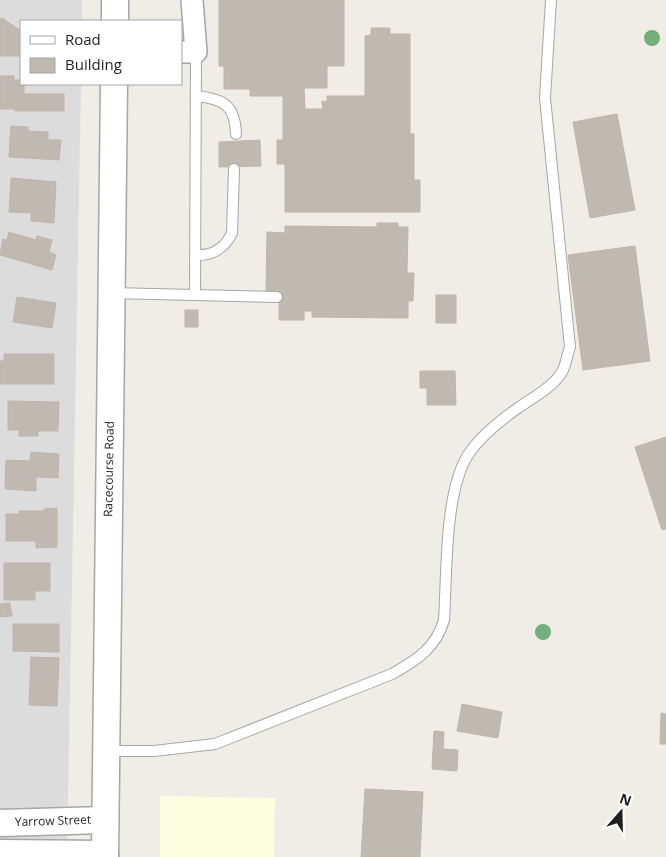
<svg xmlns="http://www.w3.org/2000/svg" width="666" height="857" font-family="'Open Sans',sans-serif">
	<rect width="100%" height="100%" fill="#efede5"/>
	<polygon fill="#dddcdc" points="0,0 82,0 82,21 21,21 21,84 81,84 67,857 0,857"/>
	<polygon fill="#fcffdf" points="160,796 275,798 274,857 160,857"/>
	<g fill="#c0b9b1" stroke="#c1b4a8">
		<polygon points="219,0 344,0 344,66 327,66 327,88 304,88 305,109 323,109 322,101 327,102 327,96 365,96 365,36 371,35 371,28 390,28 390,34 410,34 410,134 414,134 414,180 420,180 420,212 285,212 285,164 277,164 277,140 283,140 283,96 250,96 250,89 224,89 224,66 219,66"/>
		<polygon points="2,18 21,31 21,56 0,56 0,49 2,49 0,48 0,20"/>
		<polygon points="0,76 14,76 14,80 21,80 21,84 24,84 24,94 64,94 64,111 15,111 15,109 0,109"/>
		<polygon points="617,114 635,210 590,218 573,122"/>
		<polygon points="11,126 28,127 28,131 48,132 48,140 61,140 59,160 9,157"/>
		<polygon points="260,140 261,166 219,167 219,142"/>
		<polygon points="11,178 56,182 54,223 31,221 31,213 9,212"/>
		<polygon points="377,223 398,223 398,227 408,227 407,273 414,273 413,301 408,301 408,318 312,317 312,311 304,311 304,320 279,320 279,291 266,291 267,232 285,233 285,226 377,227"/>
		<polygon points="9,232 36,240 37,236 52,240 49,252 56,255 52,270 0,255 3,239 7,240"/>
		<polygon points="635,246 650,361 583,370 568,255"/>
		<rect x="436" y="295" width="20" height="28"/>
		<polygon points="17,297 56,303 52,328 13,322"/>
		<rect x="185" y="310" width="13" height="17"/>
		<polygon points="4,354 54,354 54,384 0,384 0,361 4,361"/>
		<polygon points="420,371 455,371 456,405 427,405 427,388 420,388"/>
		<polygon points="8,401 59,402 58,431 38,431 38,436 19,436 19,430 8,430"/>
		<polygon points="666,437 666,529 662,530 635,447"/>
		<polygon points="31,452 59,454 58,478 36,477 36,491 5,489 6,460 30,461"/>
		<polygon points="57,508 57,547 36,548 36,541 6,541 6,514 19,514 19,511 44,511 44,509"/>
		<polygon points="4,563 50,563 50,591 35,591 35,600 4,600"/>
		<polygon points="10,603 12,616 0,617 0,604"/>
		<polygon points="13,624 59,624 59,652 13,651"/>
		<polygon points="31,657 59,658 57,706 29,705"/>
		<polygon points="462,704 502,712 498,738 457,731"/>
		<polygon points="661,713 666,714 666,744 660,744"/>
		<polygon points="434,731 444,732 443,749 458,750 457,771 432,769"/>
		<polygon points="365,789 423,792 420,857 361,857"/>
	</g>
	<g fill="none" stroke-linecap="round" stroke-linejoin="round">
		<g stroke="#a6a6a6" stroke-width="12">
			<g id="service">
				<path d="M196 96C224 99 235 105 236 134"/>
				<path d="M196 255C212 256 225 248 232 233L234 169"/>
				<polyline points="112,293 277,297"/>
				<polyline points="195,295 196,52"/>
				<path d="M107 751H154L215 744 392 674C417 660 436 648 444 620 447 575 444 488 470 452 482 435 501 420 518 408 532 398 552 388 562 372 566 365 567 355 570 347L545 98 551 0"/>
			</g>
		</g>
		<g stroke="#a6a6a6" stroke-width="24">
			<polyline id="minor" points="181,52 196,52 192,0"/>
		</g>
		<g stroke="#a6a6a6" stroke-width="29">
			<g id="tertiary">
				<polyline points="115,21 115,0"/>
				<polyline points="0,823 105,820"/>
				<polyline points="0,853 105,854"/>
				<polyline points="105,857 114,84"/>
			</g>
		</g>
		<use href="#service" stroke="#fff" stroke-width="10"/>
		<use href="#minor" stroke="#fff" stroke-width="21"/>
		<use href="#tertiary" stroke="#fff" stroke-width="26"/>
	</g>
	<g fill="#73af78">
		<circle cx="652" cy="38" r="8"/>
		<circle cx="543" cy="632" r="8"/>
	</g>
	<g text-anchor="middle" stroke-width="5" stroke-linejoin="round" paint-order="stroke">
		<g font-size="12" fill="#1f1f1f" stroke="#fff">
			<text transform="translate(109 469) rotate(-89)" y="4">Racecourse Road</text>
			<text transform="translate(53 821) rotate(-2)" y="4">Yarrow Street</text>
		</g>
	</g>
	<rect x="20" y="20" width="162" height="65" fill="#ffffff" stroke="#a5a5a5"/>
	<rect x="30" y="36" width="25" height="8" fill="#ffffff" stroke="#a5a5a5"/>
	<text x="65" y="45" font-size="15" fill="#1f1f1f">Road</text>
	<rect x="30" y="58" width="25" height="15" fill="#c0b9b1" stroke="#a5a5a5"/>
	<text x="65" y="70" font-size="15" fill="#1f1f1f">Building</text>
	<g transform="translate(621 812) rotate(20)" stroke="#ffffff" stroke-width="4" paint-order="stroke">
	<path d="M0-4L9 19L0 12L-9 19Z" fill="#1f1f1f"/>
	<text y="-8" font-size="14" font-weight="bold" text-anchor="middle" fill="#1f1f1f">N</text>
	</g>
</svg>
